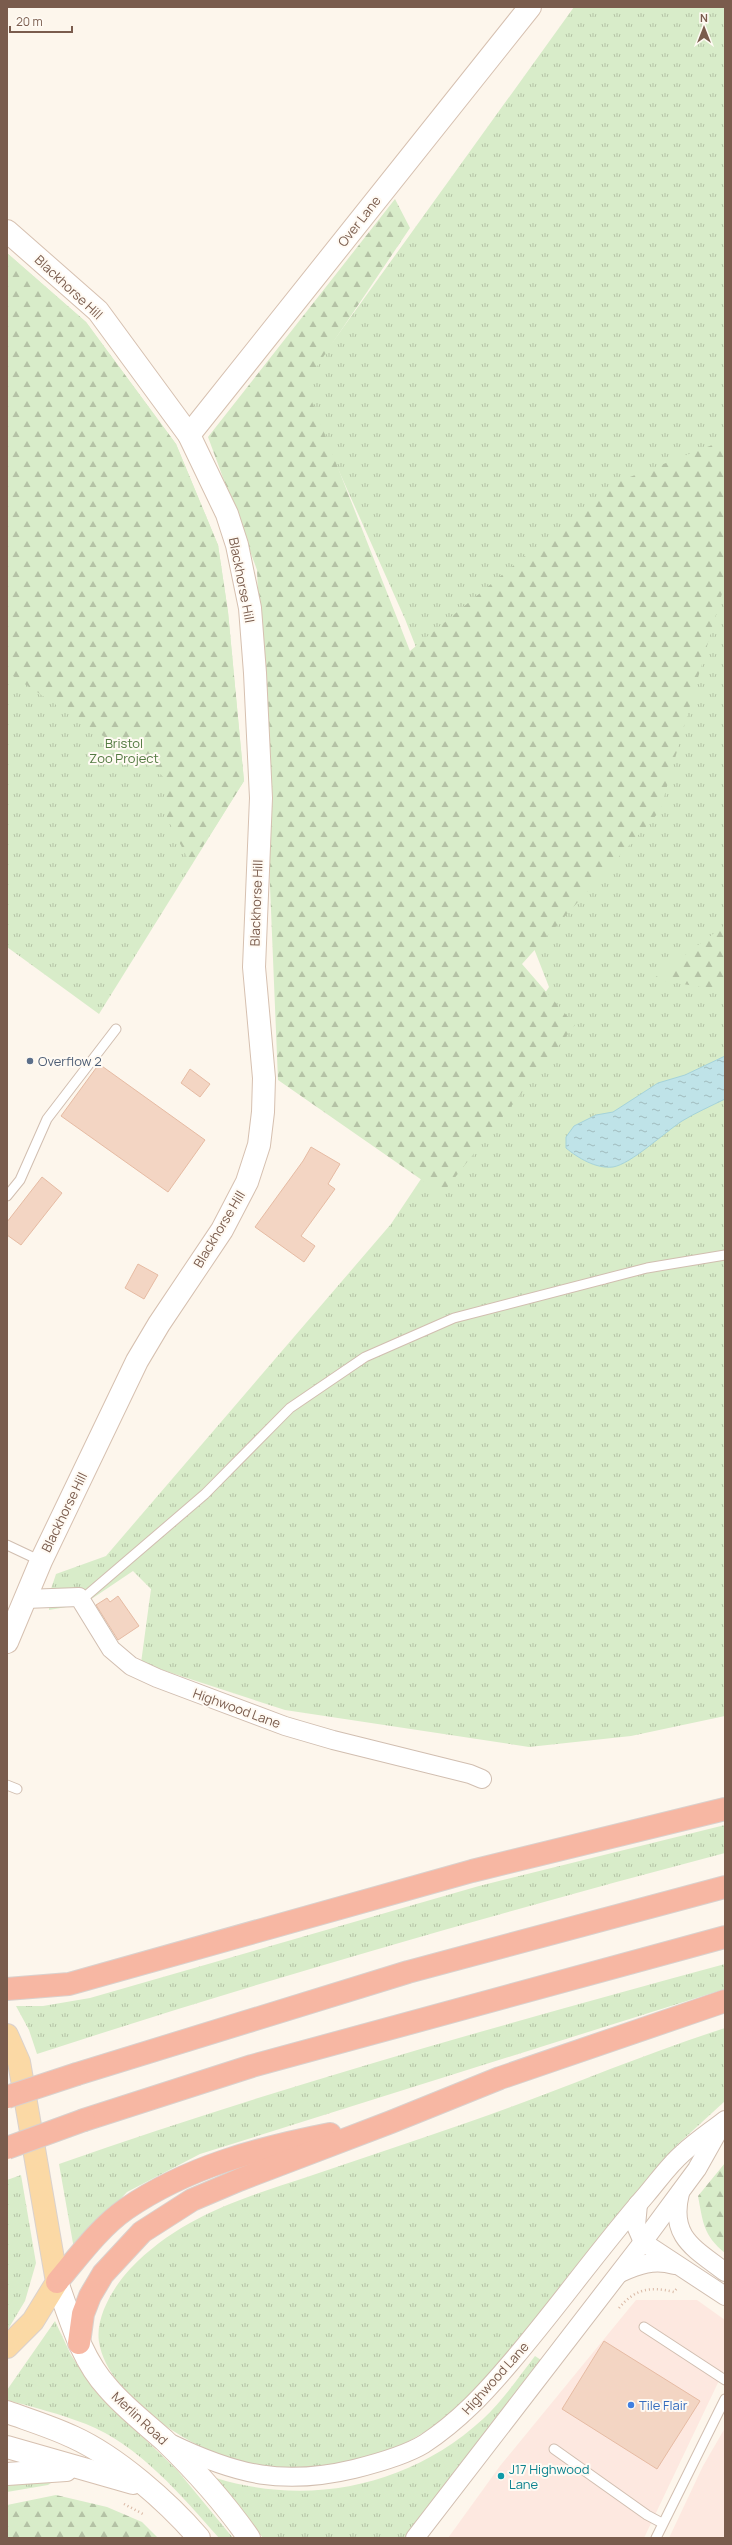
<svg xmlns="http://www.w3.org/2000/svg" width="732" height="2545" font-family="Manrope,sans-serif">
	<defs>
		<pattern id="grass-tufts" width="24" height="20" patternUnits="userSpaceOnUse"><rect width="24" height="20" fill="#d8ecc9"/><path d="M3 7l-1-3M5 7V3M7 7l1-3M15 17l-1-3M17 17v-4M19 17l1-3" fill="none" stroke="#b4c2a5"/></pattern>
		<pattern id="forest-firs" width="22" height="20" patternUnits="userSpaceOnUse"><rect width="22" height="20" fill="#d8ecc9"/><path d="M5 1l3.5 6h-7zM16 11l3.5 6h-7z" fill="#b4c2a5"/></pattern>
		<pattern id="water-ripples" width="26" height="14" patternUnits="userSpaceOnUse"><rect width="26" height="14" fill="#bfe3e8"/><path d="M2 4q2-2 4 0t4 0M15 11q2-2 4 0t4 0" fill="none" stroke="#a0bbbe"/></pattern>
	</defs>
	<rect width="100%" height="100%" fill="#fdf6ec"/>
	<g fill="#fde8e0">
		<polygon points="636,2300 697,2300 725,2320 725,2368 644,2538 448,2538 500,2466"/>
		<polygon points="725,2428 725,2538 669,2538 703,2466"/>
	</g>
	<g fill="url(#grass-tufts)">
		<polygon points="574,7 725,7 725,1716 631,1736 529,1747 285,1710 141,1663 151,1589 133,1571 84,1604 49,1610 49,1595 56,1574 106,1556 391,1224 549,987 405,619 301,386"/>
		<polygon points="7,253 86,322 176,444 218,545 228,612 244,781 99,1014 7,947"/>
		<path d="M725 1825V1853C494 1914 264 1980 37 2054L29 2030 16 2006H43L90 1998 479 1886Z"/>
		<path d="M725 1964V1989L200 2154 127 2192 74 2249 59 2164C278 2087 501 2025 725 1964Z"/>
		<path d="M725 2028V2101L677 2145 470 2401C431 2429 393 2455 346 2466 320 2471 279 2471 252 2466 200 2455 108 2399 99 2342 95 2317 114 2286 130 2269 181 2216 243 2198 310 2176 362 2158 415 2141 466 2123 553 2093 638 2056 725 2028Z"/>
		<polygon points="21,2175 36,2263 25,2301 7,2331 7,2180"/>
		<path d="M55 2321 71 2355 94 2390 177 2470 233 2538H219C183 2497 138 2444 86 2424 60 2414 33 2407 7 2400V2390Z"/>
		<path d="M535 2356 541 2360 404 2538H263L216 2478C310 2507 410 2486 483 2419 503 2400 519 2377 535 2356Z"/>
		<polygon points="48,2481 51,2483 48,2485 7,2492 7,2483"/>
	</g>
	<g fill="url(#forest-firs)">
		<polygon points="395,199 410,228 305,384 410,651 612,484 725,440 725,583 660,811 522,964 575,1025 442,1194 278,1080 257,570 208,437"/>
		<polygon points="7,253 86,322 176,444 218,545 228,612 244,781 191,865 167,818 163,776 7,672"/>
		<polygon points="725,925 725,991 653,979"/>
		<path d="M725 2163V2253C703 2235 703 2222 698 2196Z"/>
		<polygon points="56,2495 107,2507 142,2522 158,2538 7,2538 7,2505"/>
	</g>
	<path fill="url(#water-ripples)" stroke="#a5d3da" d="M725 1056V1099C711 1106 695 1113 682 1121 665 1132 631 1164 613 1167 596 1169 578 1158 566 1148V1137L574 1126 596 1115 613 1112 658 1083 685 1075Z"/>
	<g fill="#f3d5c3" stroke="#e6bba3">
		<polygon points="99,1064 205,1140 168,1192 61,1116"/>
		<polygon points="190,1069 210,1084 200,1097 181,1083"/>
		<polygon points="311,1147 340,1164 328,1184 335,1189 301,1236 315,1246 304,1262 255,1227 303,1161"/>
		<polygon points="42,1177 62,1193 21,1245 7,1235 7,1222"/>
		<polygon points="138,1264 158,1275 144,1299 125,1288"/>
		<polygon points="118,1596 139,1626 118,1640 96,1605 107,1598 110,1602"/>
		<polygon points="604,2341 700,2401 657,2469 562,2409"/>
	</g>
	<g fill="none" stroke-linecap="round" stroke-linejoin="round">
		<g stroke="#d1beb0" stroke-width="11">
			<g id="lane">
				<polyline points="7,1196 20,1180 47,1119 116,1029"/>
				<polyline points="7,1545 41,1561"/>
				<polyline points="79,1597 86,1596 205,1494 290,1408 365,1357 454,1318 647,1268 725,1255"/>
				<polyline points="7,1785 17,1789"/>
				<polyline points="644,2327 725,2380"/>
				<polyline points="554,2449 647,2515 662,2523"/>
				<polyline points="656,2538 725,2399"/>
			</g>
		</g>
		<g stroke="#d1beb0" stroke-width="20">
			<g id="street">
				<polyline points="25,1599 79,1597 111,1649 131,1666 157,1678 285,1726 333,1740 470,1774 482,1779"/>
				<path d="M680 2193C669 2237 694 2248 725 2272"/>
				<polyline points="638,2204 636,2226 643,2242 725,2296"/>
				<path d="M620 2273C638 2265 654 2259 674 2265"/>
				<path d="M172 2444C237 2475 283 2486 354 2469 374 2464 406 2455 424 2444 459 2421 485 2393 512 2361 558 2307 599 2249 646 2195 658 2181 669 2165 683 2153 696 2141 711 2131 725 2120"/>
				<polyline points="415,2538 643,2242 697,2169 720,2128"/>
			</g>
		</g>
		<g stroke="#d6c0b0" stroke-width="24">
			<g id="secondary">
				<polyline points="7,231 98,311 189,435 227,514 237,545 250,608 255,673 261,798 254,967 264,1078 263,1112 259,1145 247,1182 222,1230 159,1324 137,1361 41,1561 7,1642"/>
				<polyline points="189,435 530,7"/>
				<path d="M57 2282C70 2318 81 2359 108 2388 124 2407 145 2423 164 2440 195 2470 224 2502 249 2538"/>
				<path d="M7 2412C29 2420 52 2427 73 2437 117 2457 168 2502 199 2538"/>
				<polyline points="7,2447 133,2483"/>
				<polyline points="7,2474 66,2470"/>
			</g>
		</g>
		<g stroke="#dad1cd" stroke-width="24">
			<polyline id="primary" points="7,2035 19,2062 57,2282 33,2321 7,2347"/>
		</g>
		<g stroke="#dad1cd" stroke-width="24">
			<g id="highway">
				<polyline points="7,1989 69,1984 472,1871 725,1809"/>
				<polyline points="77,2074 408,1972 725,1887"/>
				<polyline points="84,2120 252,2066 725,1937"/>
				<path d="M57 2282C78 2257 100 2227 126 2209 187 2167 259 2148 330 2134"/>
				<polyline points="79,2343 83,2314 90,2296 103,2274 142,2232 192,2200 239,2180 391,2122 500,2078 725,2001"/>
			</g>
		</g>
		<g stroke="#d9b8a5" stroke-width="2.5" stroke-dasharray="1 3" stroke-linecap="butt">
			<path d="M619 2308C635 2289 650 2286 674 2292L678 2287"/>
			<polyline points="124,2504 143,2514"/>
		</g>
		<use href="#lane" stroke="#fff" stroke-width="9"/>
		<use href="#street" stroke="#fff" stroke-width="18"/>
		<use href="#secondary" stroke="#fff" stroke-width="22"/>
		<use href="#primary" stroke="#fbd9a5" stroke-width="22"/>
		<use href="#highway" stroke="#f7b7a3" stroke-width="22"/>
		<g stroke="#dad1cd" stroke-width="24" stroke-linecap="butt">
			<g id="highway-bridge">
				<polyline points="7,2097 77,2074"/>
				<polyline points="7,2148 84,2120"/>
			</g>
		</g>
		<use href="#highway-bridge" stroke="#f7b7a3" stroke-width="22"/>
	</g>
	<circle fill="#5c6f8a" stroke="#fffaf3" stroke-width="1.5" cx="30" cy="1061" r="4"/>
	<circle fill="#3f7fe0" stroke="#fffaf3" stroke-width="1.5" cx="631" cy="2405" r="4"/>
	<circle fill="#0f9aa8" stroke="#fffaf3" stroke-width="1.5" cx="501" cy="2476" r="4"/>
	<g text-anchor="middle" stroke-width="4" stroke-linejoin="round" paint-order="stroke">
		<g font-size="13" fill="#7a5c4d" stroke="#fffaf3">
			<text transform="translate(359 221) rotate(-52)" y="5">Over Lane</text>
			<text transform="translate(69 287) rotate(43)" y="5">Blackhorse Hill</text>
			<text transform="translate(242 580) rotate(79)" y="5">Blackhorse Hill</text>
			<text transform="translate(256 903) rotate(-88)" y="5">Blackhorse Hill</text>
			<text transform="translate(219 1229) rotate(-59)" y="5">Blackhorse Hill</text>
			<text transform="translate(64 1512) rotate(-64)" y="5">Blackhorse Hill</text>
			<text transform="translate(237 1708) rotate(20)" y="5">Highwood Lane</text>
			<text transform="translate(495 2378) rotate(-48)" y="5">Highwood Lane</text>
			<text transform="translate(140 2418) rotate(43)" y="5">Merlin Road</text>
		</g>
		<g font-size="13" fill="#537a41" stroke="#fffaf3">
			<text x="124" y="748">Bristol<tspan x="124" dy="15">Zoo Project</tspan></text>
		</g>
		<g font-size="13" fill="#4e5e75" stroke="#fffaf3" text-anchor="start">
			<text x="38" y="1066">Overflow 2</text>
		</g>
		<g font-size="13" fill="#366cbe" stroke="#fffaf3" text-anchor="start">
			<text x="639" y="2410">Tile Flair</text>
		</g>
		<g font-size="13" fill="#0d838f" stroke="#fffaf3" text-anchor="start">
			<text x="509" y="2474">J17 Highwood<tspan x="509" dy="15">Lane</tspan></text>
		</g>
	</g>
	<rect width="732" height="2545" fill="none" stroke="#7a5c4d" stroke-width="16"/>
	<g transform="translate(704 28)" stroke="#fffaf3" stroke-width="3" paint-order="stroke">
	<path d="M0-3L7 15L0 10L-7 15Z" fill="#7a5c4d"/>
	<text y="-6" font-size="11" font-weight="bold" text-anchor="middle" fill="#7a5c4d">N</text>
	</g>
	<path d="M10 26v6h62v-6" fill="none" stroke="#7a5c4d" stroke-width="2"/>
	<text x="16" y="26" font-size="12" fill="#7a5c4d" stroke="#fffaf3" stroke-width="3" paint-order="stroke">20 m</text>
</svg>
